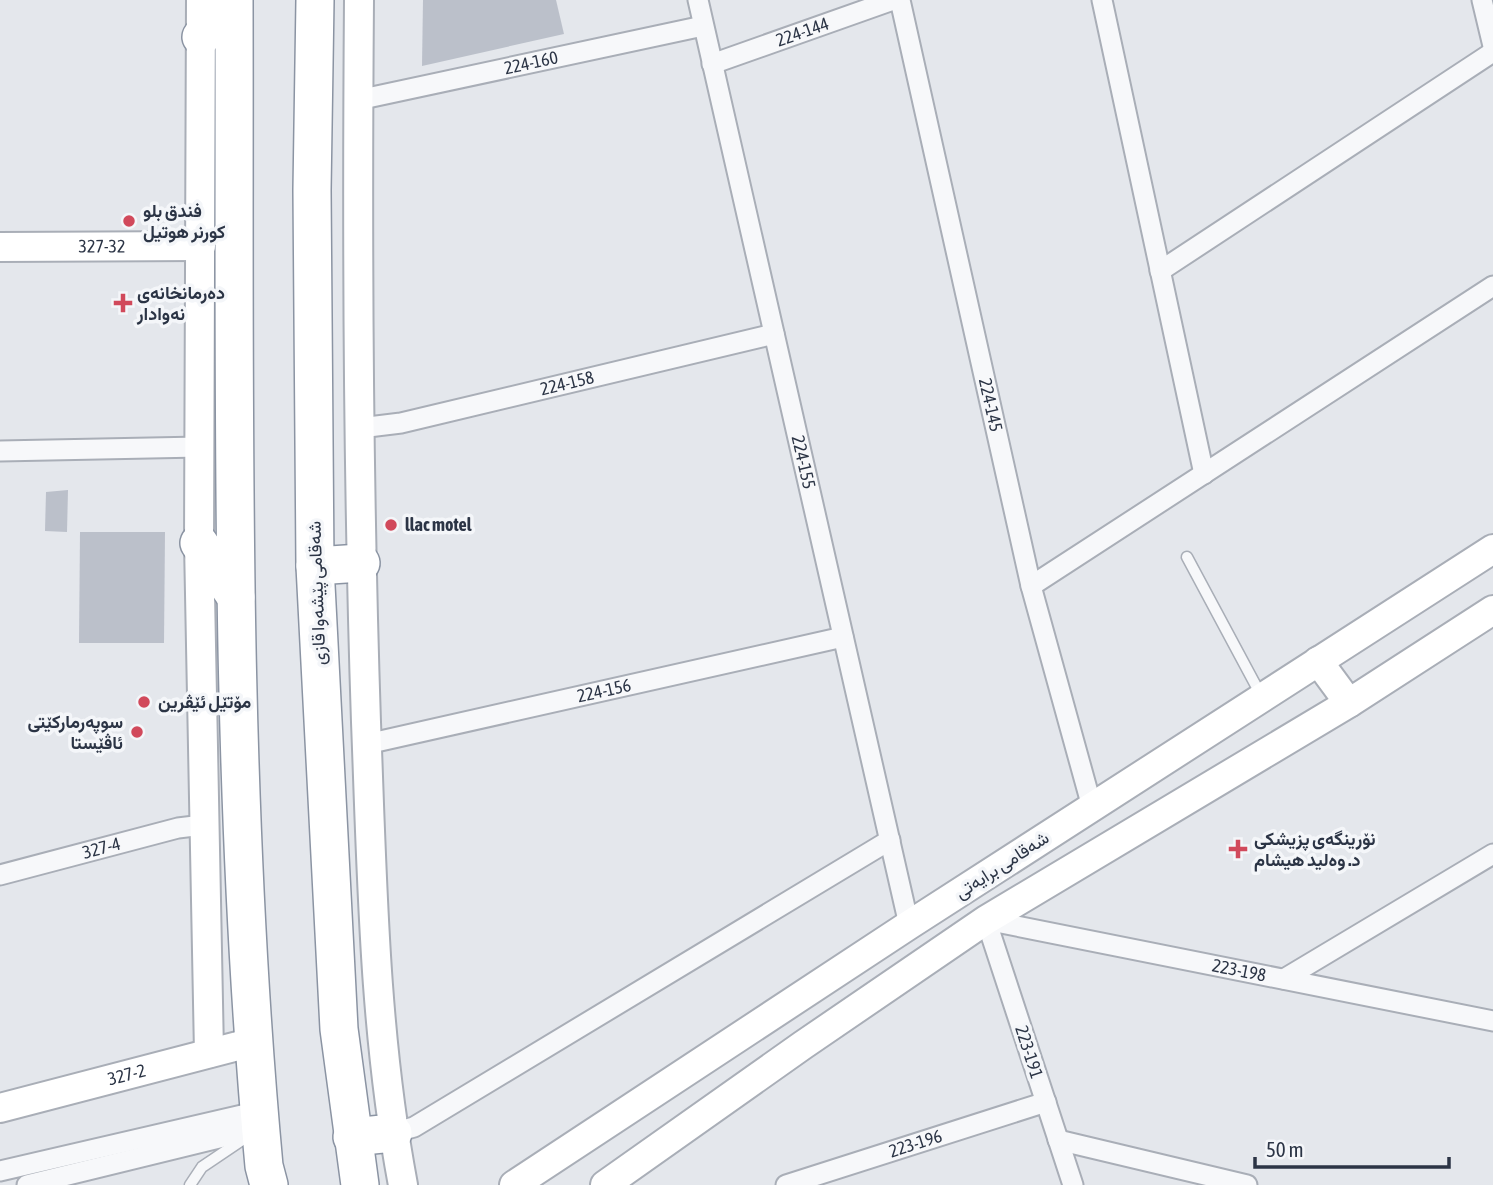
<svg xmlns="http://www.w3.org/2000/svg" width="1493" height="1185" font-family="'Asap Condensed',Vazirmatn,sans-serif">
	<rect width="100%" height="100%" fill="#e4e7ec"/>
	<g fill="#bbc0ca">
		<polygon points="423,0 556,0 564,34 422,66"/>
		<polygon points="68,490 67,532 45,531 46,492"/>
		<polygon points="80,532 165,532 164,643 79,643"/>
	</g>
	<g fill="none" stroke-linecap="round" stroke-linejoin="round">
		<g stroke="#a9aeb7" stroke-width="13">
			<g id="lane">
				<polyline points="1187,557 1262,697"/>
				<polyline points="190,1185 202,1167 248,1136"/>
			</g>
		</g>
		<g stroke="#a9aeb7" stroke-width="23">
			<g id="street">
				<path id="s1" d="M698 0 909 925"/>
				<path id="s2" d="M900 0 1031 586 1092 807"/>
				<polyline points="1102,0 1204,474"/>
				<polyline points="1482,0 1493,46"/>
				<path id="s3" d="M712 64 893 0"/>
				<path id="s4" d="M358 100 703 26"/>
				<polyline points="1160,271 1493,52"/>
				<path id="s5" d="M360 428 401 423 774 334"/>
				<polyline points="0,451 200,447"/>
				<polyline points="1031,586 1493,286"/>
				<path id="s6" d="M367 744 843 637"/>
				<path id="s7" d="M0 875 178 828 203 825"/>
				<polyline points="1284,979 1493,854"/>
				<polyline points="393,1133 414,1127 890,840"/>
				<polyline points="1058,1140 1247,1185"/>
				<polyline points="0,1171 259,1111"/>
				<polyline points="27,1185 260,1128"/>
				<path id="s8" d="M786 1185 1046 1102"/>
				<path id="s9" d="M1073 1185 986 920 1493 1021"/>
			</g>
		</g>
		<g stroke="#a9aeb7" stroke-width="32">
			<g id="secondary">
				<polyline points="201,0 199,543 209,1053"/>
				<path d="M359 0C357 241 358 481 366 722 372 877 374 1032 403 1185"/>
				<path id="s10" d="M0 247 201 246"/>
				<polyline points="1318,661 1349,703"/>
				<path id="s11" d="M0 1108 253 1042"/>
				<polyline points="514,1185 909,925 1493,549"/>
				<polyline points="605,1185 803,1045 986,920 1349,703 1493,610"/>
			</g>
		</g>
		<g stroke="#8b94a3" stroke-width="40">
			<g id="highway">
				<path d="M234 0C235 389 228 779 264 1166L269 1185"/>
				<polyline points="315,0 312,190 315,566 339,1029 360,1185"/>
				<polyline points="201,37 230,0"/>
				<polyline points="199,543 236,597"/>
				<polyline points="315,566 361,563"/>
				<polyline points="352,1137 393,1133"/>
			</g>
		</g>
		<use href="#lane" stroke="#f7f8fa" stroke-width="10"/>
		<use href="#street" stroke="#f7f8fa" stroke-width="19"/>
		<use href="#secondary" stroke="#fff" stroke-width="28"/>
		<use href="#highway" stroke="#fff" stroke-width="37"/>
	</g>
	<g fill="#d1495b" stroke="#f4f6f9" stroke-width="2.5">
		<circle cx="129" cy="221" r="7"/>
		<path d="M119.5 292.5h7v7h7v7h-7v7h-7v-7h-7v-7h7z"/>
		<circle cx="391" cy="525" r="7"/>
		<circle cx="144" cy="702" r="7"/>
		<circle cx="137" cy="732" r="7"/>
		<path d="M1234.5 838.5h7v7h7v7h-7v7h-7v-7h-7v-7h7z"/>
	</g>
	<g text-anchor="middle" stroke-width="7" stroke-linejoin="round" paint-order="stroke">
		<g font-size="18" fill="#2b3445" stroke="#f4f6f9">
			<text dy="6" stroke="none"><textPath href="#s3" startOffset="96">224-144</textPath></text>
			<text dy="6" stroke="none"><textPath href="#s4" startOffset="177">224-160</textPath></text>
			<text dy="6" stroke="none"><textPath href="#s10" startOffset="102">327-32</textPath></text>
			<text dy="6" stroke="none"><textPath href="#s5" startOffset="212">224-158</textPath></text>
			<text dy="6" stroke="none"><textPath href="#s2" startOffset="415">224-145</textPath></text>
			<text dy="6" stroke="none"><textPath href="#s1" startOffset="474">224-155</textPath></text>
			<text transform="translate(317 593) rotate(-92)" y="6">شەقامی پێشەوا قازی</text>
			<text dy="6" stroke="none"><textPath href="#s6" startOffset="243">224-156</textPath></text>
			<text dy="6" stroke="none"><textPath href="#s7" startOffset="105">327-4</textPath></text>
			<text transform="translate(1002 865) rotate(-33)" y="6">شەقامی برایەتی</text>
			<text dy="6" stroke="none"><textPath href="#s9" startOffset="537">223-198</textPath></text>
			<text transform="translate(1029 1052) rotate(72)" y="6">223-191</text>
			<text dy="6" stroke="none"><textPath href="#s11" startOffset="131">327-2</textPath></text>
			<text dy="6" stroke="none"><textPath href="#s8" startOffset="136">223-196</textPath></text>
		</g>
		<g font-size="18" font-weight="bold" fill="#2b3445" stroke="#f4f6f9" text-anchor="start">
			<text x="143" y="217">فندق بلو<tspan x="143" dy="21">كورنر هوتيل</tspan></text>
			<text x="137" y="299">دەرمانخانەی<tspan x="137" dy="21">نەوادار</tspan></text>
			<text x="405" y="531">llac motel</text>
			<text x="158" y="708">مۆتێل ئێڤرین</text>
			<text x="123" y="728" text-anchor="end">سوپەرمارکێتی<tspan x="123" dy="21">ئاڤێستا</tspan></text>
			<text x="1254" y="845">نۆرینگەی پزیشکی<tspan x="1254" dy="21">د. وەلید هیشام</tspan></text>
		</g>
	</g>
	<path d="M1255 1157v10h194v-10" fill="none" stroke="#2b3445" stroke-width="3.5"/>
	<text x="1266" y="1157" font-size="21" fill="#2b3445" stroke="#f4f6f9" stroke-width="5" paint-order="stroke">50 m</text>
</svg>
